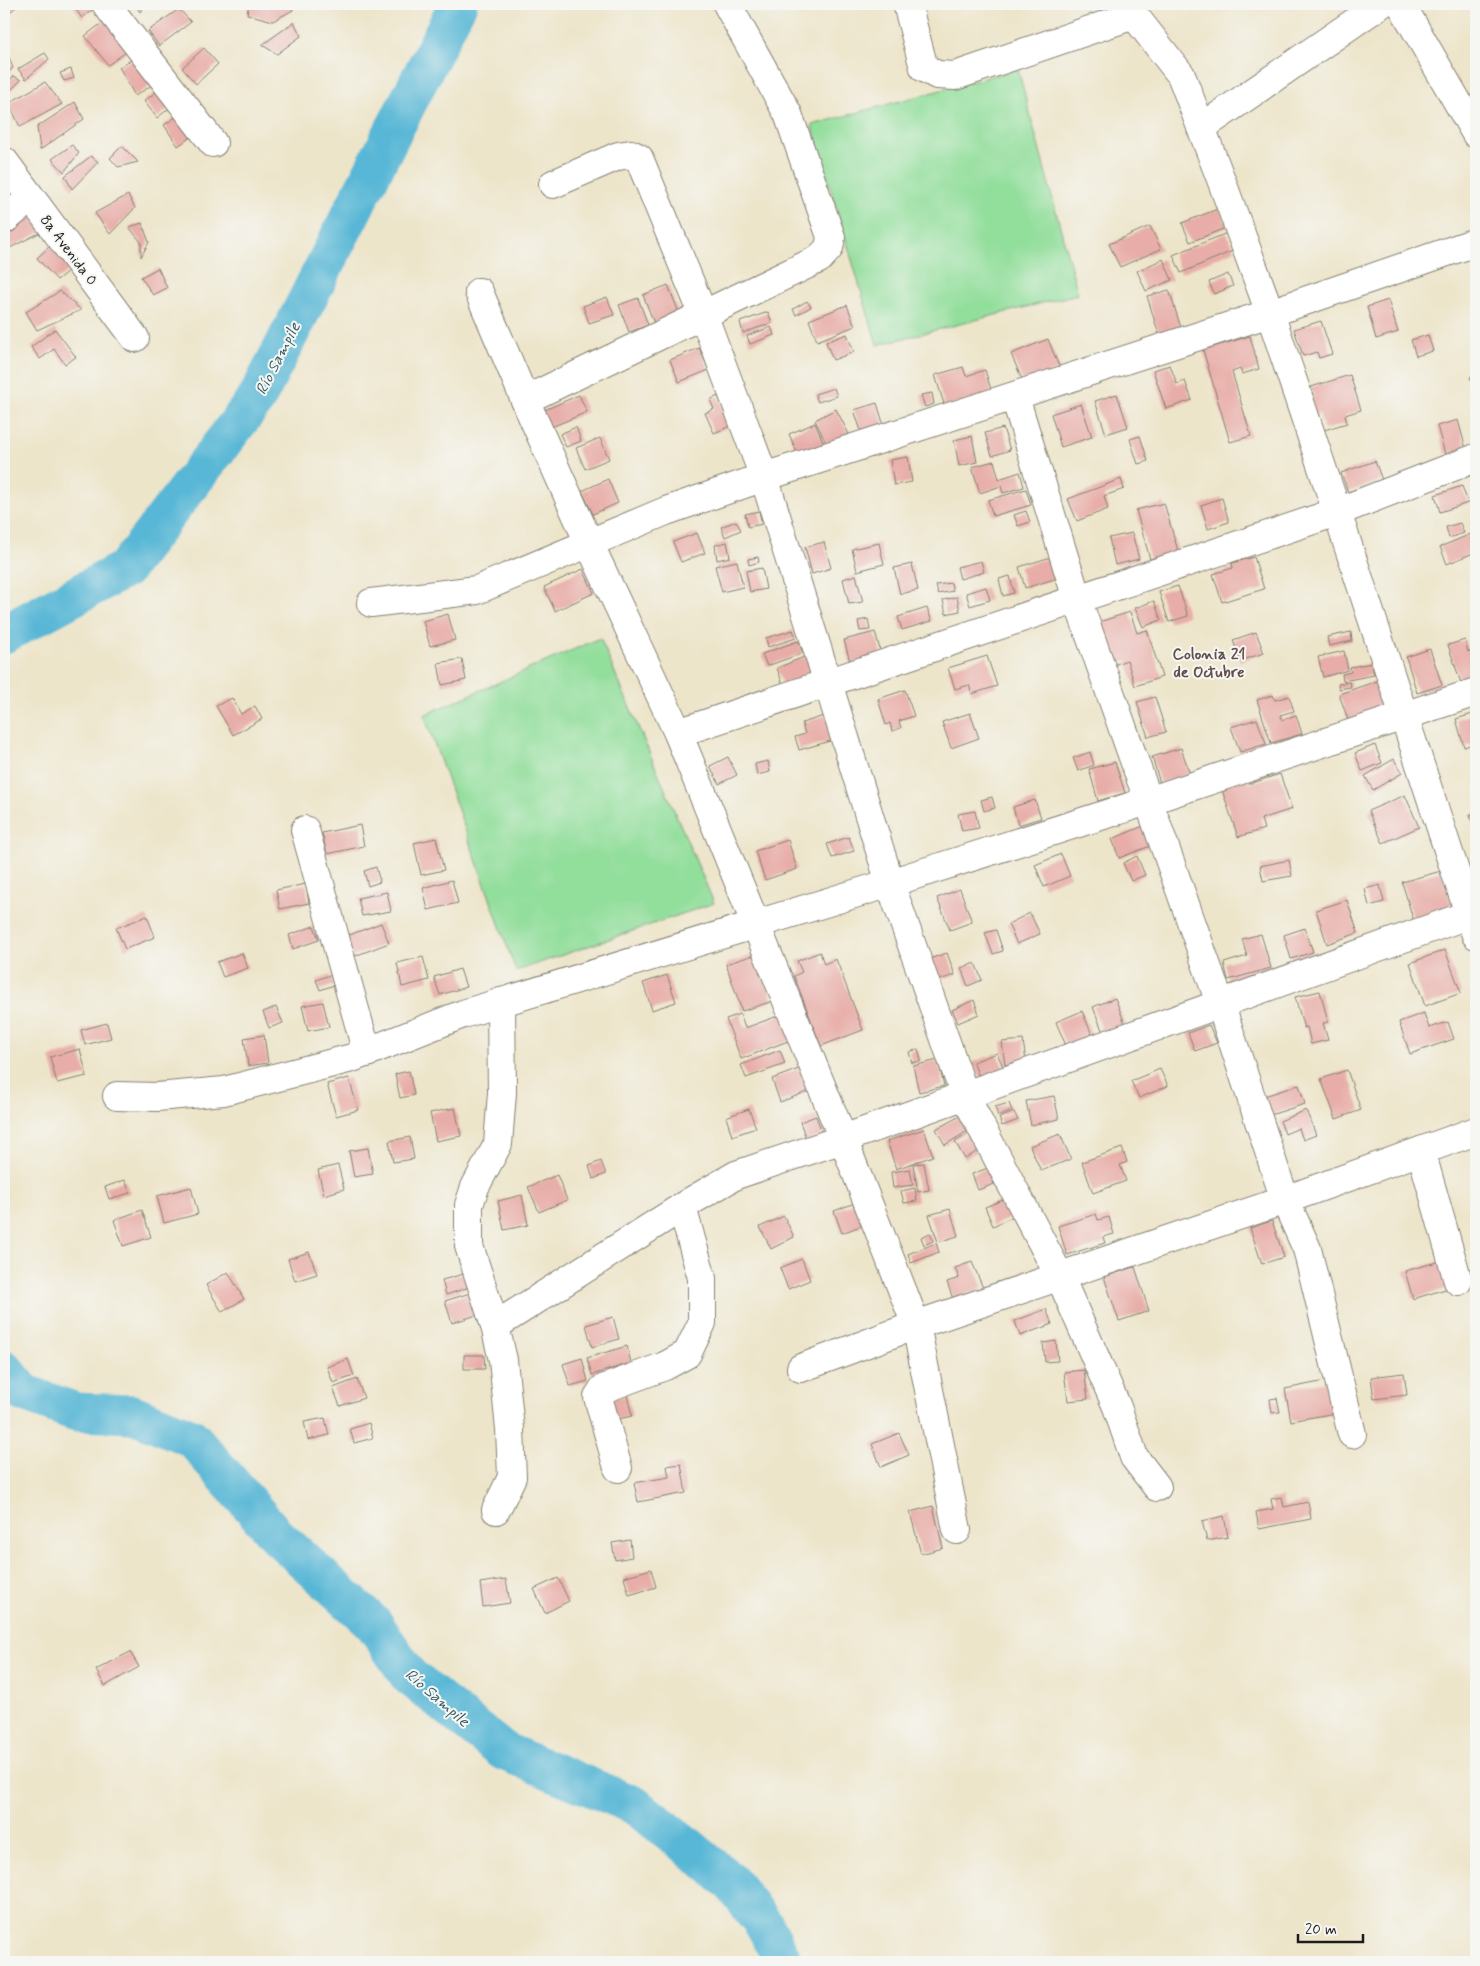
<svg xmlns="http://www.w3.org/2000/svg" width="1480" height="1966" font-family="Mynerve,sans-serif">
	<rect width="100%" height="100%" fill="#f6f6f2"/>
	<filter id="ink" filterUnits="userSpaceOnUse"><feTurbulence type="fractalNoise" baseFrequency=".02" numOctaves="2"/><feDisplacementMap in="SourceGraphic" scale="10" xChannelSelector="R" yChannelSelector="G"/><feConvolveMatrix kernelMatrix="1 2 1 2 8 2 1 2 1" color-interpolation-filters="sRGB"/></filter>
	<filter id="wash" filterUnits="userSpaceOnUse"><feTurbulence type="fractalNoise" baseFrequency=".0096" numOctaves="4" result="noise"/><feDisplacementMap in="SourceGraphic" scale="20" xChannelSelector="R" yChannelSelector="G"/><feGaussianBlur stdDeviation="1.12" result="paint"/><feColorMatrix in="noise" values="0 0 0 0 0 0 0 0 0 0 0 0 0 0 0 0 0 1.4 0 .05"/><feComposite in="paint" operator="in"/></filter>
	<g filter="url(#wash)">
		<rect width="100%" height="100%" fill="#ede5ca"/>
		<g fill="#92de9b" stroke="#577d5c">
			<polygon points="1018,69 1078,294 877,345 812,125"/>
			<polygon points="600,638 714,903 516,971 424,715"/>
		</g>
		<g fill="none" stroke-linecap="round" stroke-linejoin="round">
			<g stroke="#58b7d6" stroke-width="39">
				<polyline points="4,634 125,569 257,398 458,4"/>
				<polyline points="4,1369 24,1393 76,1412 133,1414 192,1438 277,1536 374,1624 409,1676 503,1751 634,1805 688,1846 731,1882 765,1926 784,1962"/>
			</g>
		</g>
		<g id="blocks">
			<g fill="#e8ada8">
				<polygon points="4,4 19,4 8,14 4,8"/>
				<polygon points="72,4 94,4 96,7 82,18"/>
				<polygon points="135,4 146,4 140,12"/>
				<polygon points="249,4 290,4 293,10 273,21 247,14"/>
				<polygon points="179,9 191,22 159,46 148,31"/>
				<polygon points="106,20 129,50 108,65 85,36"/>
				<polygon points="294,22 301,36 277,54 262,45"/>
				<polygon points="204,48 218,64 196,84 182,68"/>
				<polygon points="7,52 13,68 4,76 4,54"/>
				<polygon points="45,53 49,59 26,79 18,69"/>
				<polygon points="138,56 155,83 135,96 119,67"/>
				<polygon points="71,69 74,78 64,81 60,73"/>
				<polygon points="14,76 21,80 6,95 4,92 4,85"/>
				<polygon points="45,82 62,104 20,127 9,103"/>
				<polygon points="159,90 172,106 157,118 144,101"/>
				<polygon points="75,102 84,119 40,150 37,127"/>
				<polygon points="180,114 195,134 178,146 164,125"/>
				<polygon points="72,145 79,153 64,172 52,159"/>
				<polygon points="122,146 138,162 118,167 110,158"/>
				<polygon points="91,156 98,162 72,189 65,176"/>
				<polygon points="128,195 135,208 110,234 95,213"/>
				<polygon points="1220,208 1228,227 1190,242 1182,223"/>
				<polygon points="28,214 43,231 4,251 4,230"/>
				<polygon points="142,223 149,242 141,257 141,242 129,227"/>
				<polygon points="1150,226 1161,249 1120,267 1109,244"/>
				<polygon points="1227,233 1235,250 1181,273 1173,255"/>
				<polygon points="50,246 74,266 57,280 37,258"/>
				<polygon points="1163,259 1172,280 1146,291 1137,271"/>
				<polygon points="158,268 167,288 153,295 141,277"/>
				<polygon points="1228,274 1233,286 1214,294 1209,282"/>
				<polygon points="668,285 679,313 654,323 643,295"/>
				<polygon points="1169,290 1182,331 1160,338 1147,296"/>
				<polygon points="60,291 81,310 37,330 26,312"/>
				<polygon points="607,297 614,315 589,323 583,306"/>
				<polygon points="638,298 648,325 629,332 619,305"/>
				<polygon points="1388,300 1398,332 1376,339 1367,307"/>
				<polygon points="807,301 811,307 796,315 793,309"/>
				<polygon points="847,305 855,326 817,341 809,320"/>
				<polygon points="768,312 772,323 743,333 740,322"/>
				<polygon points="1321,321 1332,354 1319,358 1317,352 1303,356 1294,329"/>
				<polygon points="771,327 774,335 750,344 747,336"/>
				<polygon points="55,329 76,357 65,364 54,349 40,359 31,347"/>
				<polygon points="847,334 854,352 833,360 826,342"/>
				<polygon points="1428,335 1433,351 1416,356 1411,340"/>
				<polygon points="1250,336 1259,369 1242,374 1240,369 1232,372 1251,436 1230,442 1203,350"/>
				<polygon points="1048,339 1060,369 1024,384 1011,354"/>
				<polygon points="699,348 709,370 679,382 670,360"/>
				<polygon points="1170,365 1177,384 1185,381 1192,400 1166,409 1153,370"/>
				<polygon points="963,367 966,376 985,370 992,393 945,407 935,375"/>
				<polygon points="1350,375 1361,410 1345,415 1347,423 1324,430 1319,413 1313,415 1308,398 1314,397 1311,387"/>
				<polygon points="1476,375 1476,388 1475,388 1470,377"/>
				<polygon points="834,388 837,396 818,402 815,394"/>
				<polygon points="932,393 934,404 925,407 921,395"/>
				<polygon points="1117,394 1128,427 1106,434 1095,401"/>
				<polygon points="579,395 587,412 547,429 540,412"/>
				<polygon points="718,396 731,426 714,433 705,413 714,409 710,400"/>
				<polygon points="877,403 884,426 862,434 854,410"/>
				<polygon points="1081,404 1092,437 1061,447 1051,414"/>
				<polygon points="836,409 851,438 829,449 815,420"/>
				<polygon points="1458,420 1466,449 1445,454 1437,426"/>
				<polygon points="815,423 826,448 800,459 789,434"/>
				<polygon points="576,427 581,441 566,447 560,434"/>
				<polygon points="1003,428 1010,450 992,456 985,433"/>
				<polygon points="972,436 977,462 959,466 954,440"/>
				<polygon points="1140,436 1148,461 1138,464 1130,439"/>
				<polygon points="600,438 609,459 585,469 576,448"/>
				<polygon points="908,457 912,482 894,485 890,460"/>
				<polygon points="994,461 999,479 1020,472 1024,487 1003,493 1001,486 980,493 972,467"/>
				<polygon points="1375,461 1382,480 1348,492 1341,473"/>
				<polygon points="608,479 618,503 593,514 582,491"/>
				<polygon points="1121,479 1124,489 1104,496 1108,509 1077,521 1068,499"/>
				<polygon points="1462,486 1468,503 1440,512 1435,495"/>
				<polygon points="1026,489 1031,505 993,516 988,500"/>
				<polygon points="1222,498 1229,522 1208,529 1201,505"/>
				<polygon points="1164,503 1178,551 1150,559 1136,510"/>
				<polygon points="759,511 762,524 748,527 745,514"/>
				<polygon points="1026,511 1030,522 1018,526 1014,515"/>
				<polygon points="736,521 741,530 725,537 721,527"/>
				<polygon points="1460,523 1464,533 1449,538 1446,527"/>
				<polygon points="697,533 705,553 681,562 673,542"/>
				<polygon points="1132,533 1139,559 1115,565 1109,538"/>
				<polygon points="1471,534 1476,552 1447,564 1440,547"/>
				<polygon points="727,542 730,557 717,560 715,545"/>
				<polygon points="824,542 831,568 812,574 805,547"/>
				<polygon points="879,543 884,564 857,571 852,549"/>
				<polygon points="758,557 759,562 749,565 748,559"/>
				<polygon points="1051,557 1058,578 1025,588 1019,567"/>
				<polygon points="1254,557 1264,589 1222,602 1213,574 1233,568 1232,563"/>
				<polygon points="737,561 743,587 722,592 715,566"/>
				<polygon points="981,561 984,572 960,579 957,567"/>
				<polygon points="912,564 918,590 900,594 894,568"/>
				<polygon points="762,568 766,589 750,592 746,571"/>
				<polygon points="583,569 594,593 555,611 544,587"/>
				<polygon points="856,575 863,602 849,604 843,579"/>
				<polygon points="1010,576 1014,593 1003,596 999,579"/>
				<polygon points="951,583 953,591 938,594 936,585"/>
				<polygon points="1178,586 1188,616 1169,622 1159,592"/>
				<polygon points="986,587 990,600 970,606 966,593"/>
				<polygon points="957,597 960,611 946,614 943,600"/>
				<polygon points="1154,601 1161,620 1143,627 1135,608"/>
				<polygon points="927,608 932,621 902,630 898,617"/>
				<polygon points="1130,612 1137,633 1147,630 1162,677 1135,686 1127,660 1113,665 1099,622"/>
				<polygon points="448,614 455,640 430,646 423,621"/>
				<polygon points="868,619 870,630 860,631 858,621"/>
				<polygon points="793,630 796,638 768,647 766,638"/>
				<polygon points="875,632 882,657 851,665 844,640"/>
				<polygon points="1256,632 1264,653 1240,661 1233,640"/>
				<polygon points="1351,632 1352,641 1329,646 1327,637"/>
				<polygon points="1465,640 1468,652 1476,649 1476,678 1461,683 1448,645"/>
				<polygon points="798,641 803,653 767,666 762,654"/>
				<polygon points="1430,649 1442,685 1417,693 1406,657"/>
				<polygon points="1344,651 1348,670 1323,677 1318,657"/>
				<polygon points="814,653 821,670 783,685 777,668"/>
				<polygon points="987,656 997,686 972,694 969,685 955,689 948,668"/>
				<polygon points="462,659 466,680 442,685 438,663"/>
				<polygon points="1372,663 1374,675 1343,681 1342,674 1351,672 1350,667"/>
				<polygon points="1380,680 1390,709 1349,723 1339,694"/>
				<polygon points="1350,682 1351,687 1339,689 1338,684"/>
				<polygon points="905,690 914,716 899,721 901,728 892,731 890,723 886,725 878,699"/>
				<polygon points="1273,695 1275,700 1289,696 1294,711 1280,715 1282,720 1296,715 1302,734 1271,743 1257,700"/>
				<polygon points="1155,697 1166,732 1148,737 1137,702"/>
				<polygon points="232,698 241,714 255,706 262,719 233,735 216,706"/>
				<polygon points="970,713 979,738 951,748 942,722"/>
				<polygon points="1476,713 1476,743 1464,747 1456,719"/>
				<polygon points="830,714 837,739 799,750 795,737 805,734 802,723"/>
				<polygon points="1257,719 1266,744 1240,752 1231,727"/>
				<polygon points="1375,745 1382,763 1362,771 1355,753"/>
				<polygon points="1181,748 1190,774 1160,783 1152,757"/>
				<polygon points="1090,752 1094,765 1078,771 1073,758"/>
				<polygon points="728,757 737,775 719,784 710,766"/>
				<polygon points="1394,759 1402,773 1373,790 1365,776"/>
				<polygon points="768,761 770,772 757,775 755,764"/>
				<polygon points="1115,762 1125,793 1098,801 1089,769"/>
				<polygon points="1280,774 1292,809 1261,819 1264,829 1238,837 1221,787 1247,778 1249,784"/>
				<polygon points="1405,795 1419,827 1383,843 1368,811"/>
				<polygon points="992,797 995,808 984,811 981,800"/>
				<polygon points="1035,800 1041,818 1018,825 1013,807"/>
				<polygon points="975,811 979,828 962,831 958,814"/>
				<polygon points="1476,812 1476,825 1474,825 1470,815"/>
				<polygon points="360,825 364,846 327,854 322,833"/>
				<polygon points="1146,825 1153,845 1119,858 1112,839"/>
				<polygon points="849,837 854,851 832,858 827,844"/>
				<polygon points="436,838 444,870 421,875 414,843"/>
				<polygon points="788,840 797,869 765,880 755,851"/>
				<polygon points="1061,854 1070,876 1044,887 1035,865"/>
				<polygon points="1137,856 1145,875 1131,881 1123,863"/>
				<polygon points="1289,860 1292,876 1263,881 1260,866"/>
				<polygon points="376,867 380,882 368,886 364,871"/>
				<polygon points="1441,871 1453,911 1414,922 1402,882"/>
				<polygon points="452,880 458,903 428,910 423,888"/>
				<polygon points="306,884 309,903 280,909 276,890"/>
				<polygon points="1380,885 1384,902 1369,906 1365,889"/>
				<polygon points="960,889 972,922 950,930 937,898"/>
				<polygon points="387,892 391,911 362,916 358,898"/>
				<polygon points="1347,900 1358,933 1327,944 1316,910"/>
				<polygon points="1030,913 1040,934 1017,944 1008,924"/>
				<polygon points="147,916 155,937 125,949 116,928"/>
				<polygon points="381,923 389,943 352,957 344,937"/>
				<polygon points="314,926 319,940 293,949 289,935"/>
				<polygon points="1305,928 1313,952 1291,959 1284,935"/>
				<polygon points="996,930 1003,951 993,954 985,933"/>
				<polygon points="1261,934 1271,968 1228,980 1224,963 1247,956 1242,939"/>
				<polygon points="1445,950 1461,993 1425,1006 1410,963"/>
				<polygon points="820,952 824,964 836,959 863,1030 821,1046 794,976 802,972 797,961"/>
				<polygon points="242,953 248,968 223,977 217,962"/>
				<polygon points="947,953 955,975 936,981 929,959"/>
				<polygon points="757,954 773,1001 742,1011 726,964"/>
				<polygon points="423,957 429,980 402,987 397,963"/>
				<polygon points="975,963 982,980 968,986 961,968"/>
				<polygon points="460,969 466,987 440,995 434,977"/>
				<polygon points="330,975 334,985 320,990 316,980"/>
				<polygon points="667,975 676,1002 652,1010 643,983"/>
				<polygon points="1320,991 1328,1022 1323,1023 1328,1040 1311,1044 1307,1027 1304,1028 1295,997"/>
				<polygon points="1115,998 1126,1026 1104,1035 1093,1007"/>
				<polygon points="974,1000 979,1014 958,1023 952,1010"/>
				<polygon points="323,1002 329,1027 308,1031 302,1006"/>
				<polygon points="276,1007 283,1023 269,1028 263,1012"/>
				<polygon points="1082,1011 1093,1037 1067,1048 1056,1022"/>
				<polygon points="786,1013 796,1038 741,1059 726,1019 740,1014 745,1028"/>
				<polygon points="1424,1013 1429,1028 1448,1022 1454,1039 1410,1054 1399,1022"/>
				<polygon points="107,1023 111,1038 85,1045 81,1030"/>
				<polygon points="1209,1025 1217,1043 1195,1051 1188,1033"/>
				<polygon points="264,1035 268,1063 248,1066 244,1038"/>
				<polygon points="1023,1040 1026,1062 1005,1065 1002,1042"/>
				<polygon points="80,1049 87,1076 57,1083 50,1057"/>
				<polygon points="918,1049 921,1061 912,1063 909,1052"/>
				<polygon points="780,1050 785,1064 746,1078 741,1065"/>
				<polygon points="997,1053 1005,1071 981,1081 973,1062"/>
				<polygon points="938,1060 944,1086 919,1092 913,1066"/>
				<polygon points="804,1067 812,1090 780,1102 772,1079"/>
				<polygon points="1160,1069 1168,1086 1139,1098 1131,1081"/>
				<polygon points="1347,1070 1361,1110 1336,1119 1321,1079"/>
				<polygon points="409,1071 414,1095 400,1098 395,1074"/>
				<polygon points="349,1078 358,1110 336,1116 327,1084"/>
				<polygon points="1299,1085 1305,1104 1267,1116 1261,1097"/>
				<polygon points="1054,1096 1059,1119 1031,1125 1026,1101"/>
				<polygon points="1009,1103 1012,1111 998,1116 995,1107"/>
				<polygon points="455,1108 461,1136 436,1141 430,1113"/>
				<polygon points="749,1109 756,1128 732,1136 726,1117"/>
				<polygon points="1306,1110 1316,1135 1303,1140 1299,1128 1285,1134 1280,1121"/>
				<polygon points="1014,1112 1018,1120 1002,1126 999,1118"/>
				<polygon points="962,1115 971,1129 945,1145 936,1129"/>
				<polygon points="816,1116 823,1135 807,1141 800,1122"/>
				<polygon points="924,1129 933,1156 896,1169 887,1141"/>
				<polygon points="971,1132 981,1149 965,1159 955,1142"/>
				<polygon points="1060,1134 1071,1159 1041,1171 1030,1146"/>
				<polygon points="410,1137 414,1159 393,1162 389,1141"/>
				<polygon points="368,1148 373,1174 354,1177 349,1151"/>
				<polygon points="1122,1148 1127,1162 1120,1165 1126,1181 1093,1193 1082,1162"/>
				<polygon points="601,1161 606,1174 593,1179 589,1166"/>
				<polygon points="924,1163 929,1190 918,1192 913,1164"/>
				<polygon points="338,1165 344,1189 324,1195 318,1170"/>
				<polygon points="988,1168 994,1184 978,1190 972,1174"/>
				<polygon points="910,1169 913,1185 893,1188 891,1172"/>
				<polygon points="557,1175 567,1200 539,1212 528,1187"/>
				<polygon points="125,1180 130,1193 109,1199 105,1187"/>
				<polygon points="191,1187 198,1214 164,1223 157,1196"/>
				<polygon points="915,1188 917,1201 904,1203 901,1191"/>
				<polygon points="522,1195 528,1225 504,1230 498,1201"/>
				<polygon points="1005,1199 1012,1217 993,1226 985,1207"/>
				<polygon points="855,1203 863,1225 842,1233 834,1211"/>
				<polygon points="950,1209 958,1236 938,1242 929,1215"/>
				<polygon points="142,1210 151,1237 123,1246 114,1220"/>
				<polygon points="1096,1214 1098,1220 1109,1217 1114,1234 1103,1237 1105,1243 1067,1255 1058,1226"/>
				<polygon points="784,1216 794,1237 771,1249 760,1227"/>
				<polygon points="1272,1221 1284,1257 1262,1264 1250,1228"/>
				<polygon points="930,1233 933,1241 924,1245 921,1237"/>
				<polygon points="936,1243 939,1252 911,1263 908,1254"/>
				<polygon points="309,1252 317,1274 295,1281 288,1259"/>
				<polygon points="802,1259 810,1280 788,1289 780,1268"/>
				<polygon points="1444,1260 1452,1287 1413,1299 1405,1271"/>
				<polygon points="972,1262 983,1288 953,1299 947,1282 959,1278 955,1268"/>
				<polygon points="1135,1267 1149,1311 1119,1321 1104,1277"/>
				<polygon points="228,1272 244,1299 222,1312 206,1285"/>
				<polygon points="464,1274 469,1287 446,1295 442,1280"/>
				<polygon points="473,1292 480,1314 452,1323 445,1301"/>
				<polygon points="1046,1309 1052,1324 1020,1336 1015,1321"/>
				<polygon points="613,1317 619,1339 592,1347 586,1325"/>
				<polygon points="1056,1341 1058,1361 1045,1362 1043,1343"/>
				<polygon points="627,1346 631,1363 592,1375 587,1358"/>
				<polygon points="464,1355 484,1355 485,1369 464,1369"/>
				<polygon points="582,1358 588,1381 570,1386 563,1364"/>
				<polygon points="348,1359 354,1376 333,1383 327,1367"/>
				<polygon points="1084,1370 1088,1399 1068,1401 1064,1372"/>
				<polygon points="1404,1373 1407,1395 1374,1399 1371,1377"/>
				<polygon points="357,1379 364,1398 340,1406 333,1388"/>
				<polygon points="1330,1380 1336,1413 1291,1421 1285,1389"/>
				<polygon points="627,1395 632,1416 613,1420 608,1400"/>
				<polygon points="1277,1398 1280,1412 1272,1413 1270,1399"/>
				<polygon points="325,1418 329,1435 308,1440 304,1422"/>
				<polygon points="369,1423 373,1438 354,1443 350,1429"/>
				<polygon points="899,1433 909,1455 881,1467 872,1444"/>
				<polygon points="681,1464 686,1493 638,1502 634,1483 669,1477 667,1466"/>
				<polygon points="1282,1497 1284,1507 1308,1502 1311,1519 1259,1529 1256,1512 1273,1509 1271,1499"/>
				<polygon points="933,1506 943,1548 921,1554 910,1512"/>
				<polygon points="1224,1516 1228,1537 1207,1541 1202,1521"/>
				<polygon points="630,1540 632,1557 615,1560 612,1543"/>
				<polygon points="651,1569 656,1587 629,1595 624,1577"/>
				<polygon points="558,1578 569,1601 545,1613 534,1589"/>
				<polygon points="506,1579 510,1603 483,1607 480,1583"/>
				<polygon points="130,1652 139,1667 105,1686 96,1670"/>
			</g>
		</g>
	</g>
	<g filter="url(#ink)">
		<use href="#blocks" fill-opacity="0" stroke="#848073" stroke-width="1"/>
		<g fill="none" stroke-linecap="round" stroke-linejoin="round">
			<g stroke="#848073" stroke-width="30">
				<g id="minor">
					<polyline points="106,4 213,143"/>
					<polyline points="907,4 924,68 937,75 955,76 1134,15"/>
					<polyline points="1129,4 1134,15 1181,75 1222,182 1270,313 1337,512 1476,935"/>
					<polyline points="1401,4 1476,134"/>
					<polyline points="1201,128 1381,4"/>
					<polyline points="4,161 135,338"/>
					<polyline points="553,184 618,156 631,154 639,158 703,314 764,477 890,883 965,1096 1060,1277 1117,1407 1134,1457 1157,1487"/>
					<polyline points="4,220 31,198"/>
					<polyline points="479,292 525,400 589,543 678,733 843,1139 916,1325 957,1530"/>
					<polyline points="1015,397 1077,599 1220,1003 1285,1200 1307,1249 1352,1434"/>
					<polyline points="525,400 819,259 829,248 831,237 788,114 727,4"/>
					<polyline points="371,603 477,590 666,511 764,477 1270,313 1476,242"/>
					<polyline points="678,733 1337,512 1476,458"/>
					<polyline points="305,830 367,1053"/>
					<polyline points="117,1096 157,1097 224,1091 352,1058 463,1014 890,883 1148,801 1476,692"/>
					<polyline points="1421,1151 1458,1281"/>
					<polyline points="495,1326 693,1200 736,1175 843,1139 1476,912"/>
					<polyline points="801,1368 916,1325 1285,1200 1476,1131"/>
					<polyline points="618,1468 598,1397 603,1389 665,1366 687,1354 702,1323 702,1278 682,1207"/>
					<polyline points="496,1510 512,1477 510,1429 503,1360 495,1326 469,1246 469,1205 475,1187 498,1144 502,1093 501,1002"/>
				</g>
			</g>
			<use href="#minor" stroke="#fff" stroke-width="28"/>
		</g>
	</g>
	<g text-anchor="middle" stroke-width="4" stroke-linejoin="round" paint-order="stroke">
		<g font-size="15" fill="#1c1c1c" stroke="#f6f6f2">
			<text transform="translate(69 250) rotate(53)" y="5">8a Avenida O</text>
		</g>
		<g font-size="16" font-style="italic" fill="#345a66" stroke="#f6f6f2">
			<text transform="translate(277 358) rotate(-63)" y="6">Río Sampile</text>
			<text transform="translate(438 1697) rotate(41)" y="6">Río Sampile</text>
		</g>
		<g font-size="16" font-weight="bold" fill="#634f4d" stroke="#f6f6f2">
			<text x="1209" y="659">Colonia 21<tspan x="1209" dy="18">de Octubre</tspan></text>
		</g>
	</g>
	<rect width="1480" height="1966" fill="none" stroke="#f6f6f2" stroke-width="20"/>
	<path d="M1298 1934v8h65v-8" fill="none" stroke="#1c1c1c" stroke-width="2.5"/>
	<text x="1305" y="1934" font-size="15" fill="#1c1c1c" stroke="#f6f6f2" stroke-width="4" paint-order="stroke">20 m</text>
</svg>
